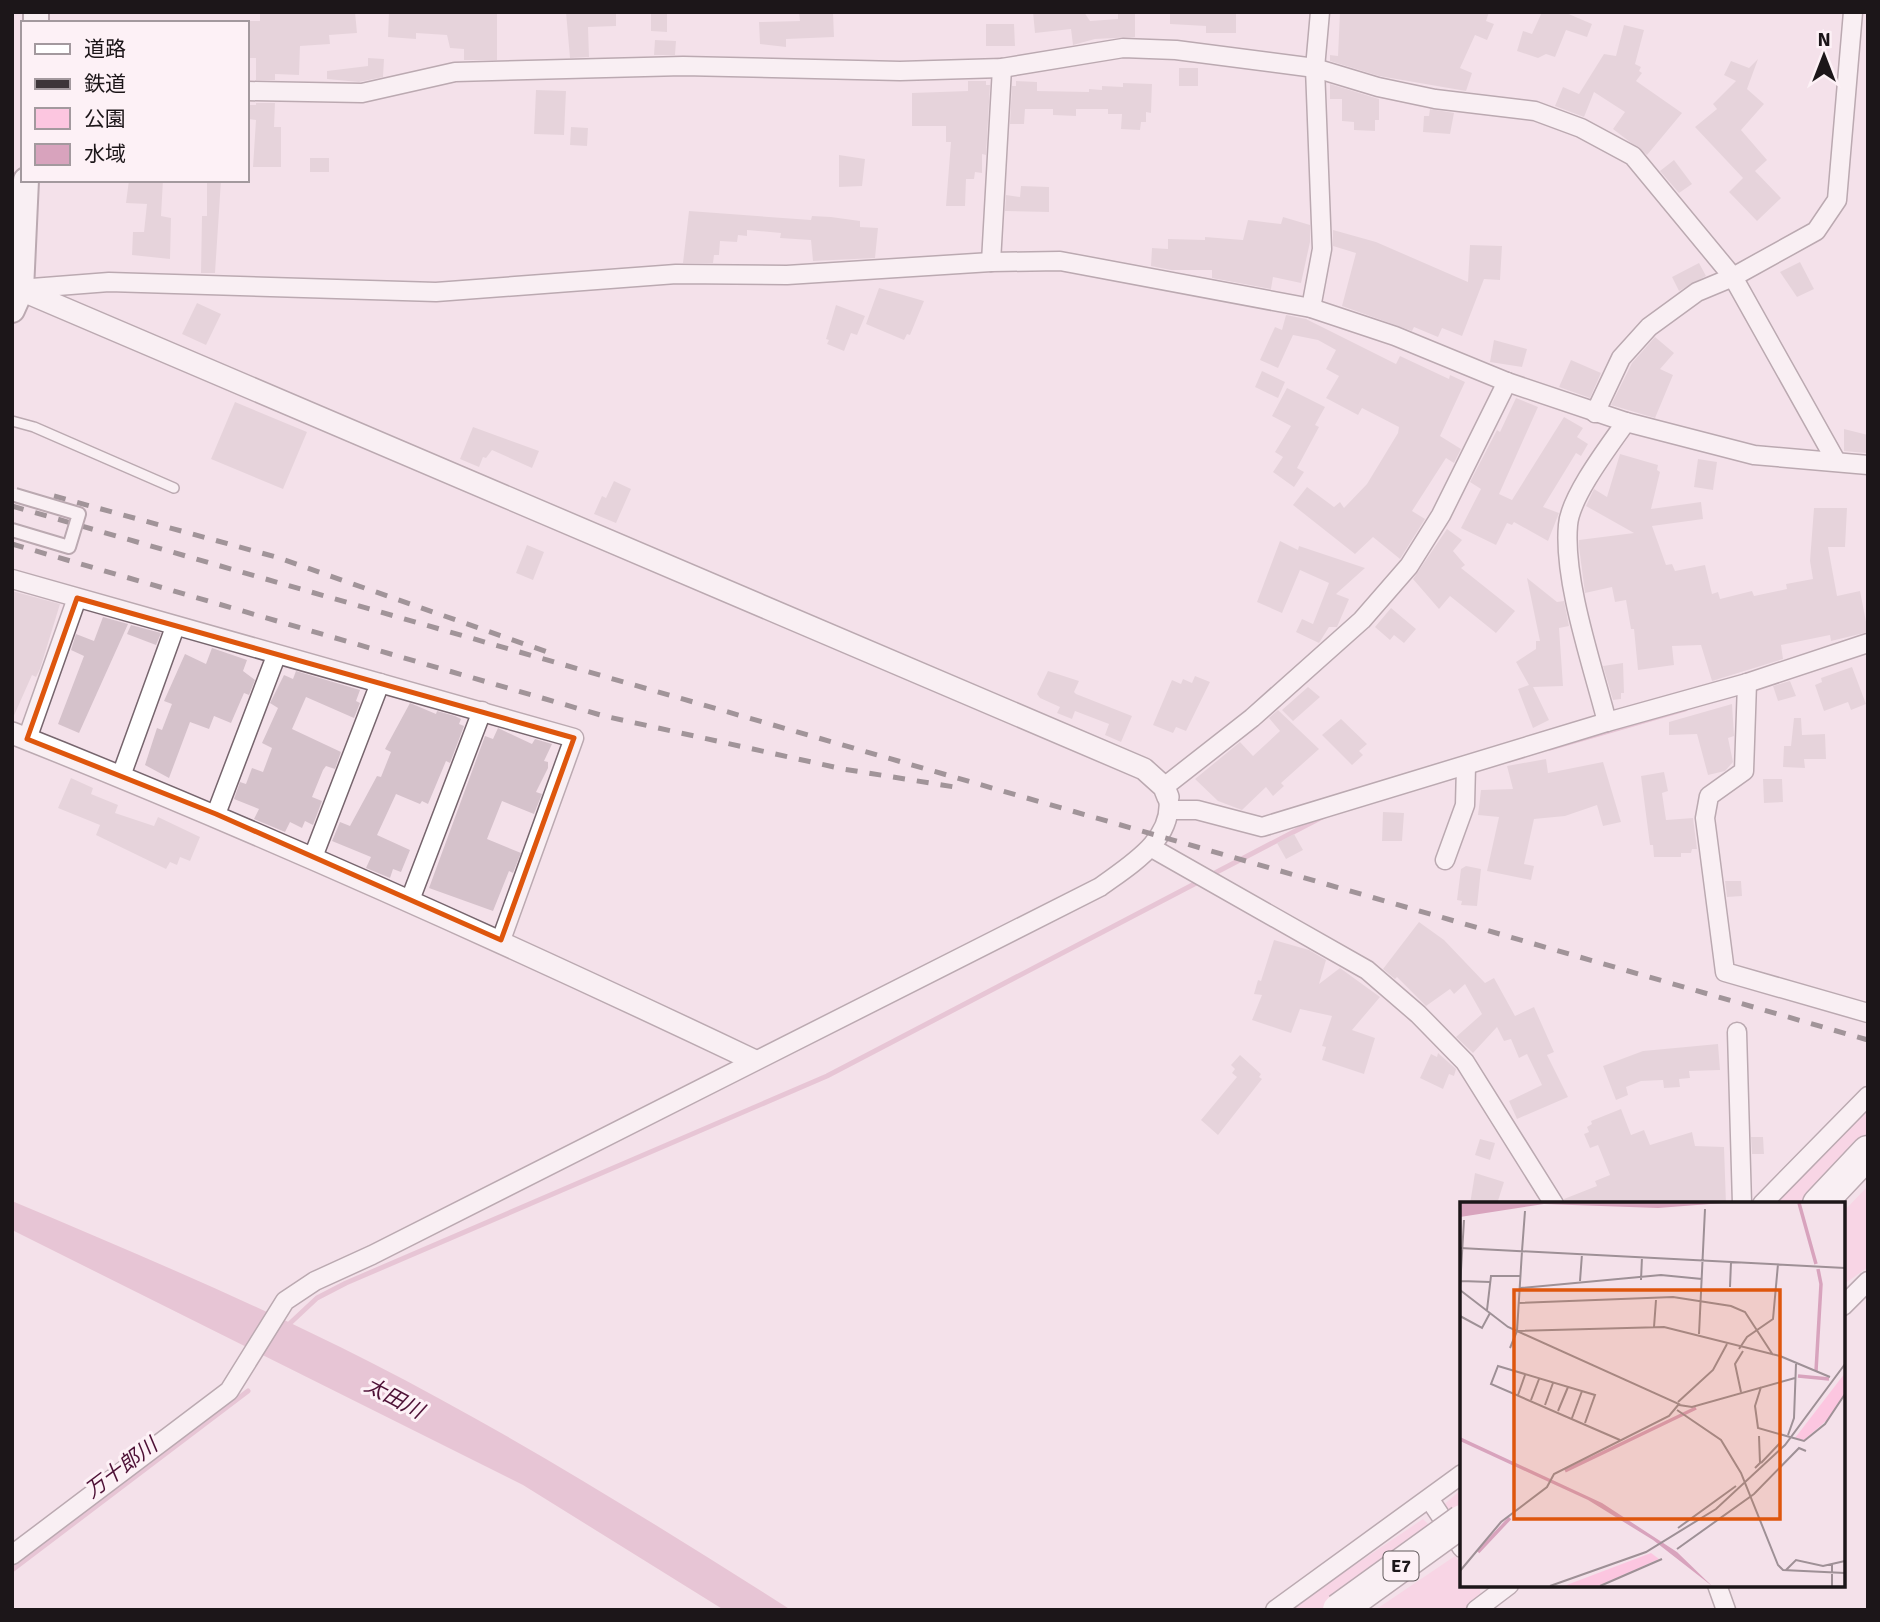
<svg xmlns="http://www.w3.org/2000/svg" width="1880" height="1622" font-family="Signika,'Noto Sans JP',sans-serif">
	<rect width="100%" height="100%" fill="#f4e1ea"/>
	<g fill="#fcc6e0">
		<polygon points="1868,1101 1868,1142 1809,1204 1780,1204 1777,1199"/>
		<polygon points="1868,1186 1868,1267 1847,1282 1843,1277 1843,1212"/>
		<polygon points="1462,1489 1462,1512 1450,1522 1441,1507"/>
		<polygon points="1423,1519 1435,1531 1325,1610 1288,1610"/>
		<polygon points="1455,1556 1462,1564 1462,1585 1479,1585 1482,1601 1469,1610 1375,1610"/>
	</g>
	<path fill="#d8a3bd" d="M12 1201C133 1252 254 1303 370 1362 515 1436 654 1523 791 1610H724L523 1485 12 1230Z"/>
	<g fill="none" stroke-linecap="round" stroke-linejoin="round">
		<g stroke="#d8a3bd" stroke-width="5">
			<polyline points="1550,748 1685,709"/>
			<polyline points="1211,875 1326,815"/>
			<polyline points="286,1327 317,1298 346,1283 827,1076 1202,880"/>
			<polyline points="12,1570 248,1391"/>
		</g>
	</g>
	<g fill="#d5c2cb">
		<polygon points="260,12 355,12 357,33 329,35 330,44 300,46 299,75 275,74 275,80 256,80 256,58 247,58 247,21 260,21"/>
		<polygon points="389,12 497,12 497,60 464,60 464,49 450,48 447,35 416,33 416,39 388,37"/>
		<polygon points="566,12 616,12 616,26 588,27 589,57 570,58"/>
		<polygon points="651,12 667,12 667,32 651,31"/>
		<polygon points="799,12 833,12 834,37 786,39 786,47 760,44 759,22 800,21"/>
		<polygon points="1033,12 1084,12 1090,21 1118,19 1118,12 1135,12 1135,37 1095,39 1073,45 1071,29 1035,33"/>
		<polygon points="1170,12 1236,12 1236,33 1206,33 1206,26 1170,24"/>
		<polygon points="1340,12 1489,12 1486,21 1494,24 1487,40 1475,35 1460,68 1472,73 1466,91 1379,76 1330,61 1330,55 1338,56"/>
		<polygon points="1542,12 1564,12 1592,24 1587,37 1566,30 1555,57 1546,54 1538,58 1517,51 1523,31 1532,34"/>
		<polygon points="986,24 1014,24 1015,46 986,46"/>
		<polygon points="1624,25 1644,30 1635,64 1641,67 1639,71 1642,73 1636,81 1682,113 1647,155 1613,129 1625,112 1594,92 1584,117 1555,106 1563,87 1579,94 1604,54 1616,56"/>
		<polygon points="655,40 676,41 675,55 654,55"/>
		<polygon points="368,58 384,59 383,77 359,82 327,79 327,71 368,66"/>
		<polygon points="1758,59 1747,89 1764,104 1741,130 1767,160 1755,171 1781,198 1757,221 1729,192 1743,178 1695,127 1717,109 1713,104 1736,81 1724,75 1731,61 1749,68"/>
		<rect x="1179" y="68" width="19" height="18"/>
		<polygon points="968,81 986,81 986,85 990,85 986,155 982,154 982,173 975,172 974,179 966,179 965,206 946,206 951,142 946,142 946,126 912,126 912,93 968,91"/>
		<polygon points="1016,81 1037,82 1037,91 1089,92 1089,89 1102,90 1102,86 1123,87 1123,83 1152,84 1151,113 1146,112 1146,122 1141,122 1140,130 1121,129 1122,114 1108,114 1108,109 1076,109 1076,116 1053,115 1053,109 1025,109 1024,124 1010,124 1012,86 1016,86"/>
		<polygon points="1330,84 1379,99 1379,120 1375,120 1375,131 1354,130 1354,122 1342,121 1342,99 1330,99"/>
		<polygon points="536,90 566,91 564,135 534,134"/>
		<polygon points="256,103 275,103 274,127 281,127 281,167 253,167 256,120 249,119 250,105 256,105"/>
		<polygon points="1430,109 1454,113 1450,134 1423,132 1424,116 1429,116"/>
		<polygon points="571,127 588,128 587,146 570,145"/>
		<polygon points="839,155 865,159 862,186 839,187"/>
		<rect x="310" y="158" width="19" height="14"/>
		<polygon points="1674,160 1692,184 1679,193 1660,171"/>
		<polygon points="129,180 163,180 161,216 171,218 170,259 132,255 133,232 144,232 147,204 126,203"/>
		<polygon points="207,180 221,180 215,273 201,273 202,216 207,216"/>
		<polygon points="1021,186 1049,187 1049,212 1005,211 1006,195 1020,197"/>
		<polygon points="689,211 811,220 812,216 831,217 860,221 860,227 878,228 875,258 813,261 811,240 780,238 781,233 747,230 747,236 738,235 737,242 720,241 719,255 714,255 713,263 683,263"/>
		<polygon points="1283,217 1310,225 1310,242 1301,283 1273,277 1271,289 1212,278 1212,270 1171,270 1151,266 1152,248 1168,249 1168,239 1205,240 1205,237 1243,240 1248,220 1281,224"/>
		<polygon points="1333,230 1376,242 1468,282 1470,245 1502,246 1500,280 1484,279 1462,336 1442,328 1438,337 1414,327 1412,331 1342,306 1356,253 1333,246"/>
		<polygon points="1800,262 1814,289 1797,297 1780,272"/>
		<polygon points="1699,263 1706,276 1679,291 1672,277"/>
		<polygon points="879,288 924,301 910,335 907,334 904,340 866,324"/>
		<polygon points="197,303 221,314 206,345 182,334"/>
		<polygon points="836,305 865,316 857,335 851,333 844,351 827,344 829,340 826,339"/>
		<polygon points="1286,315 1306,319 1396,364 1400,356 1449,379 1450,375 1465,382 1440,436 1461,449 1454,463 1446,458 1412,511 1425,519 1400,559 1373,537 1355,554 1293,505 1307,487 1334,507 1340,502 1344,508 1367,484 1398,433 1399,427 1362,408 1358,415 1326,398 1339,376 1326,369 1336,350 1318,340 1293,335 1278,368 1260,360 1275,327 1282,330"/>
		<polygon points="1655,337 1674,353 1660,369 1673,375 1655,418 1611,405 1632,363"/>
		<polygon points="1494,340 1527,349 1522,367 1490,362"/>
		<polygon points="1571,360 1601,373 1590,398 1559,387"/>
		<polygon points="1262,371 1285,382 1278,398 1255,387"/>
		<polygon points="1287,388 1325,407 1315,425 1319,427 1297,468 1304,472 1294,487 1273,472 1283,457 1275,452 1291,426 1272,416"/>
		<polygon points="1516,398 1538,407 1499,494 1512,500 1564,417 1583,428 1577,437 1588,444 1581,456 1576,453 1543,507 1559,513 1548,541 1514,522 1512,525 1507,523 1496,545 1461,528 1481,489 1470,482 1497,430 1500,432"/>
		<polygon points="235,402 307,432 283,489 211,459"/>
		<polygon points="473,427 539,451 532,468 492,450 486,458 483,457 479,467 460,459"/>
		<polygon points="1844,429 1868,435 1866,453 1844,451"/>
		<polygon points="1620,454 1658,465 1657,470 1660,472 1651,509 1701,502 1703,519 1652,526 1666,565 1672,564 1675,571 1705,565 1712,594 1718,592 1720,599 1752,591 1754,596 1787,589 1786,584 1813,579 1810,561 1814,508 1847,508 1845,547 1828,547 1837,596 1860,591 1868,632 1831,641 1830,635 1781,645 1783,659 1712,681 1701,645 1672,646 1674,665 1638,670 1634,629 1631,629 1626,600 1615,602 1612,587 1585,593 1579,547 1579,540 1634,533 1586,506 1594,489 1607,497"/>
		<polygon points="1698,459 1717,462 1713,490 1694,487"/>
		<polygon points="614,481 631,489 616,523 594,514 602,496 606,498"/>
		<polygon points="1447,529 1462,540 1453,551 1465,565 1461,568 1515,611 1496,633 1450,596 1439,609 1413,579"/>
		<polygon points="1280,541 1298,550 1299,546 1365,568 1336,594 1349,599 1337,627 1329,627 1319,643 1296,632 1302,619 1313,624 1329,583 1300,570 1282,613 1257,602"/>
		<polygon points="527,545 544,552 533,580 516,573"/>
		<polygon points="1527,578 1557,602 1564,601 1569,626 1559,628 1563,686 1533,687 1549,720 1533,728 1518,689 1529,685 1516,662 1536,649 1536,641 1540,641"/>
		<polygon points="12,591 60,604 40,669 36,677 32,675 12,720"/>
		<polygon points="1391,608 1416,629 1404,643 1394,635 1390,640 1375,627"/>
		<polygon points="103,617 128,624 79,733 58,724 84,656 71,650 76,634 94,641"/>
		<polygon points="131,625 161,633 156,645 127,634"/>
		<polygon points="212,648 247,660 243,671 255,680 249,695 244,693 231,723 214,716 209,729 190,722 169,778 145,765 157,728 162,730 172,704 164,701 185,654 206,664"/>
		<polygon points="1623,663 1624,693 1621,693 1621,699 1613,700 1603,666"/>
		<polygon points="1852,667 1866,704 1851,710 1848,702 1824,711 1815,685 1822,682 1821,678"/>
		<polygon points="296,671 360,690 356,701 360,703 354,718 306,697 292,729 341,752 335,769 326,766 323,770 312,797 322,801 313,825 305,821 302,828 290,822 285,832 254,819 259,809 234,799 240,782 246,784 252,768 263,772 272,748 262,743 278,708 270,703 284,675 293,679"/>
		<polygon points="1048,671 1079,681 1074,692 1076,694 1132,716 1121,742 1105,735 1109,724 1075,711 1072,719 1057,713 1060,707 1040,698 1037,694"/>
		<polygon points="1195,676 1210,682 1186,731 1176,727 1173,733 1153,725 1172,680 1181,684 1183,679 1192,683"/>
		<polygon points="1790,681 1796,696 1778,701 1773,686"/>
		<polygon points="1308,687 1320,697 1293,721 1282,710"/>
		<polygon points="410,703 436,714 437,711 455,716 461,719 459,724 464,726 450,763 446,761 428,804 422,801 420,804 396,794 377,835 410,850 401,872 393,869 390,878 366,868 371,857 332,841 340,822 350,826 377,776 381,777 391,752 385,749"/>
		<polygon points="1732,704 1734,736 1728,738 1733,762 1725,771 1708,775 1697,734 1669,735 1669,722"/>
		<polygon points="1278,710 1319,749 1281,783 1284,786 1273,796 1266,787 1242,810 1218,801 1195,779 1240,742 1253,756 1280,731 1269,718"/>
		<polygon points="1794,718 1801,718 1802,735 1825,734 1826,759 1804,759 1805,768 1783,767 1784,746 1791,746"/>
		<polygon points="1341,719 1367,744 1359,751 1363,755 1352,765 1322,735"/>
		<polygon points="498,728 532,744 535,739 552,744 544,761 548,762 548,768 536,792 542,794 534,814 502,801 487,839 521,853 513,873 509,871 493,911 429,888 485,736 493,739"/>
		<polygon points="1546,759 1548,773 1603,762 1621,822 1603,826 1597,805 1565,816 1534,819 1524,864 1534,866 1531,880 1487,871 1499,817 1478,815 1481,790 1513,789 1507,766"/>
		<polygon points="1664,772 1668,791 1662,793 1666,820 1693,818 1697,849 1692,849 1691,853 1681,853 1681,857 1654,857 1653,845 1650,845 1641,776"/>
		<polygon points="71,778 93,788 91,794 118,805 115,813 154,826 158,817 200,837 190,861 180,857 177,865 170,862 166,869 96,835 100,825 58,808"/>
		<polygon points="1763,779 1782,779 1783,802 1764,803"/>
		<polygon points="1383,812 1404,813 1402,841 1382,841"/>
		<polygon points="1294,834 1303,850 1286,859 1277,843"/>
		<polygon points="1466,866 1481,869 1477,906 1461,905 1462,901 1457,900 1461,869"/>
		<polygon points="1725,881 1741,881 1742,896 1727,897"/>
		<polygon points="1419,922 1444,940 1485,983 1494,978 1515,1016 1534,1007 1554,1052 1547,1055 1568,1097 1517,1119 1509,1101 1542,1085 1527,1054 1519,1058 1511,1039 1504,1041 1497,1027 1473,1053 1456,1037 1482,1014 1465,984 1454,994 1450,989 1426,1006 1397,977 1395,979 1383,969"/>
		<polygon points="1274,940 1309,950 1326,960 1319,984 1340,968 1380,997 1352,1030 1375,1038 1364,1074 1322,1060 1326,1047 1322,1046 1332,1016 1300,1009 1291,1033 1252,1020 1262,995 1254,994 1258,980 1261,981"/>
		<polygon points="1718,1044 1720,1070 1689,1071 1690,1078 1679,1079 1680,1087 1664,1088 1663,1080 1641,1081 1626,1087 1628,1095 1616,1100 1603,1066 1643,1051"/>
		<polygon points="1438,1053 1456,1069 1454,1076 1449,1074 1443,1089 1420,1078 1431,1054 1437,1057"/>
		<polygon points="1240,1055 1261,1074 1259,1077 1262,1079 1218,1135 1201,1120 1237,1077 1232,1073 1235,1069 1231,1065"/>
		<polygon points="1621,1109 1631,1135 1644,1130 1650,1145 1692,1132 1695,1146 1724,1147 1726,1204 1565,1204 1564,1199 1597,1186 1595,1181 1610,1175 1598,1145 1590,1148 1584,1134 1589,1132 1587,1127 1592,1124 1591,1121"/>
		<polygon points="1751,1137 1763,1137 1764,1154 1752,1154"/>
		<polygon points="1480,1139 1495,1143 1490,1160 1475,1155"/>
		<polygon points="1475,1173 1504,1182 1497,1204 1470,1204"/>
	</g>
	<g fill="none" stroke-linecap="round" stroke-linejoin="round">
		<g stroke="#76656d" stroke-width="12">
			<polyline id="service" points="12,421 34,427 174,488"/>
		</g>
		<g stroke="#76656d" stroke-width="21">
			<g id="minor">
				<polyline points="247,91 362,93 455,72 683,66 900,71 1002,68 1123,48 1176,50 1315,68 1378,87 1435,99 1535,111 1581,128 1633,156 1733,277 1836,461"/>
				<polyline points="991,262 1002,68"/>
				<polyline points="19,289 109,282 436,292 676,274 787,275 991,262 1060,261 1311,308 1395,336 1507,382 1626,422 1754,455 1868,465"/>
				<polyline points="1311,308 1322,249 1315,68 1320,12"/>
				<polyline points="1595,413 1621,358 1649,327 1697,292 1733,277 1816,231 1837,200 1853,12"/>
				<polyline points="12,579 574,738 501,940"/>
				<polyline points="1747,683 1744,771 1709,796 1705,818 1725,972 1868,1013"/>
				<path d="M1607 722C1593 667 1563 581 1568 525 1570 497 1609 446 1626 422"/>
				<polyline points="27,739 77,598"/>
				<polyline points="121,776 175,627"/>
				<polyline points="1164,787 1252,718 1362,620 1409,566 1441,515 1507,382"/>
				<polyline points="1169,810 1197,810 1262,827 1607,722 1747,683 1868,643"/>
				<polyline points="216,814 276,656"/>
				<polyline points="1152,848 1367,970 1418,1014 1465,1062 1554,1204"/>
				<polyline points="313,857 380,683"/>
				<polyline points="1445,860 1465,805 1466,766"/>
				<polyline points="410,900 482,711"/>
				<polyline points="1737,1032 1742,1204"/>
				<polyline points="1762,1204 1868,1096"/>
				<polyline points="1843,1306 1868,1281"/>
				<polyline points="1430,1500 1462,1548"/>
				<path d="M12 1555 229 1391 285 1301 315 1281 372 1255 1100 887C1130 865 1175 839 1168 797"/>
				<polyline points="1717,1585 1726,1610"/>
				<polyline points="1275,1610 1462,1474"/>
				<polyline points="1476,1610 1509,1585"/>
			</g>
		</g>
		<g stroke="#76656d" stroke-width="24">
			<g id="tertiary">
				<polyline points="21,290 1144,769 1164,787 1168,797"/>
				<path d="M12 733C264 833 509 944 753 1060"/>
			</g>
		</g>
		<g stroke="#76656d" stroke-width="28">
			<g id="secondary">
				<polyline points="36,23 36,12"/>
				<polyline points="12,310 21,290 26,180"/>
			</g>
		</g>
		<g stroke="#76656d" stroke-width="35">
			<polyline id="motorway" points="1819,1204 1868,1152"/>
		</g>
		<use href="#service" stroke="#fff" stroke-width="9"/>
		<use href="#minor" stroke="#fff" stroke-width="18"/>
		<use href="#tertiary" stroke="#fff" stroke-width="21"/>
		<use href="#secondary" stroke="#fff" stroke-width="24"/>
		<use href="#motorway" stroke="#fff" stroke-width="32"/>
		<g stroke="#3d3539" stroke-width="5" stroke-dasharray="12 12" stroke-linecap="butt">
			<polyline points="54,496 276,557 553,654"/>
			<polyline points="12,506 1868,1040"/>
			<polyline points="12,544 604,716 843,769 961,788"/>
		</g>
		<g stroke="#76656d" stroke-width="16" stroke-linecap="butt">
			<polyline id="pedestrian-bridge" points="12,530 69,547 79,514 15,495"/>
		</g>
		<g stroke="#76656d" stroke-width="35" stroke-linecap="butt">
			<polyline id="motorway-bridge" points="1339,1610 1462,1521"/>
		</g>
		<use href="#pedestrian-bridge" stroke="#fff" stroke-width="12"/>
		<use href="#motorway-bridge" stroke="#fff" stroke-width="32"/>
	</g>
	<path d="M0 0H1880V1622H0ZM77 598 574 738 501 940 216 814 27 739Z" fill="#f4e1ea" fill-opacity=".55" fill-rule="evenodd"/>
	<path fill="none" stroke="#de560d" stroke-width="5" stroke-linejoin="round" d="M77 598 574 738 501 940 216 814 27 739Z"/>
	<g text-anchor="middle" stroke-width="6" stroke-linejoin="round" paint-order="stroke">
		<rect fill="#fdf1f6" stroke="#60585b" stroke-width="2" x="1383.5" y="1551.5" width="35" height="29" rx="5"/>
		<g font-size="18" font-weight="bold" fill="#1c1619">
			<text x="1401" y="1572">E7</text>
		</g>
		<g font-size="21" font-style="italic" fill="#4e1136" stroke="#fdf1f6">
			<text transform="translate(394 1398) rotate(28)" y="7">太田川</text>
			<text transform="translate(121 1468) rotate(-37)" y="7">万十郎川</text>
		</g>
	</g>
	<g transform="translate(1460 1202)">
		<rect width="385" height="385" fill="#f4e1ea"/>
		<path d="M385 171V191L367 218 344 238 335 236ZM191 351 199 357 138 384H104Z" fill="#fcc6e0"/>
		<path d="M0 1H263L198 6 84 2 0 15ZM0 235 142 301 217 350 252 384 193 338 128 298 0 239Z" fill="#d8a3bd"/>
		<path fill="none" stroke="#d8a3bd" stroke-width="3.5" d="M339 1 356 62M356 169 361 82 358 67M338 174 369 177M105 269 236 206M18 350 50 316"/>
		<path fill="none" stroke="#9e9096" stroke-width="2" d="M0 46 385 66M62 49 65 9M181 78 182 55M1 79 30 80M120 79 122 52M0 85 4 18M270 85 271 60M60 86 201 73 242 77M0 88 48 125 219 202 209 214 94 272 87 285 41 320 0 369M58 101 213 95 271 104 285 110 313 153M27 108 31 74H60M0 114 22 126 30 111M194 125 196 98M58 129 204 125 320 154 370 175M239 132 245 7M50 146 57 129 62 49M279 147 287 135 313 117 318 62M301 185 295 204 298 226 344 239 365 222 385 192M281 190 275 162 283 149M58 193 65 173M71 198 79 177M218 200 253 168 267 142M85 203 93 181M219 203 232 205 335 176M217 208 261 238 281 271 318 363 323 368 385 371M98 209 108 185M112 216 122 189M125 221 135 193 38 164 31 182 160 238M328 233 334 216 336 162M301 261 320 241M295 266 300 261 299 234M218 326 276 284M217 347 294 292 339 246 346 249M372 362V384M326 368 336 358 363 364 385 359M90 384 186 350 256 307 325 243 385 162M140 384 202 357"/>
		<path fill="#de560d" fill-opacity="0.15" stroke="#de560d" stroke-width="3.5" d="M54 88H320V317H54Z"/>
		<rect width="385" height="385" fill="none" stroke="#1c1619" stroke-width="3.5"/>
	</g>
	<rect width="1880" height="1622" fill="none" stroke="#1c1619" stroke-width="28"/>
	<rect x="21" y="21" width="228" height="161" fill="#fdf1f6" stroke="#a3999e" stroke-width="2"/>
	<rect x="35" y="44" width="35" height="10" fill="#ffffff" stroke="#a3999e" stroke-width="2"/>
	<text x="84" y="56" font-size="21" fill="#1c1619">道路</text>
	<rect x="35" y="79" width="35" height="10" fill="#3d3539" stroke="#a3999e" stroke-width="2"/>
	<text x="84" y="91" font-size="21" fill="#1c1619">鉄道</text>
	<rect x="35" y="108" width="35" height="21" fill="#fcc6e0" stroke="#a3999e" stroke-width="2"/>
	<text x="84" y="126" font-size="21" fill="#1c1619">公園</text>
	<rect x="35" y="144" width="35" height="21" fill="#d8a3bd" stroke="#a3999e" stroke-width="2"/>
	<text x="84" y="161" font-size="21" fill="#1c1619">水域</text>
	<g transform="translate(1824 56)" stroke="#fdf1f6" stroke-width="5" paint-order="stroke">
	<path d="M0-5L12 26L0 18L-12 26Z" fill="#1c1619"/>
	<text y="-10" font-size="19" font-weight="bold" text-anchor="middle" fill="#1c1619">N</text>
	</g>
</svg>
